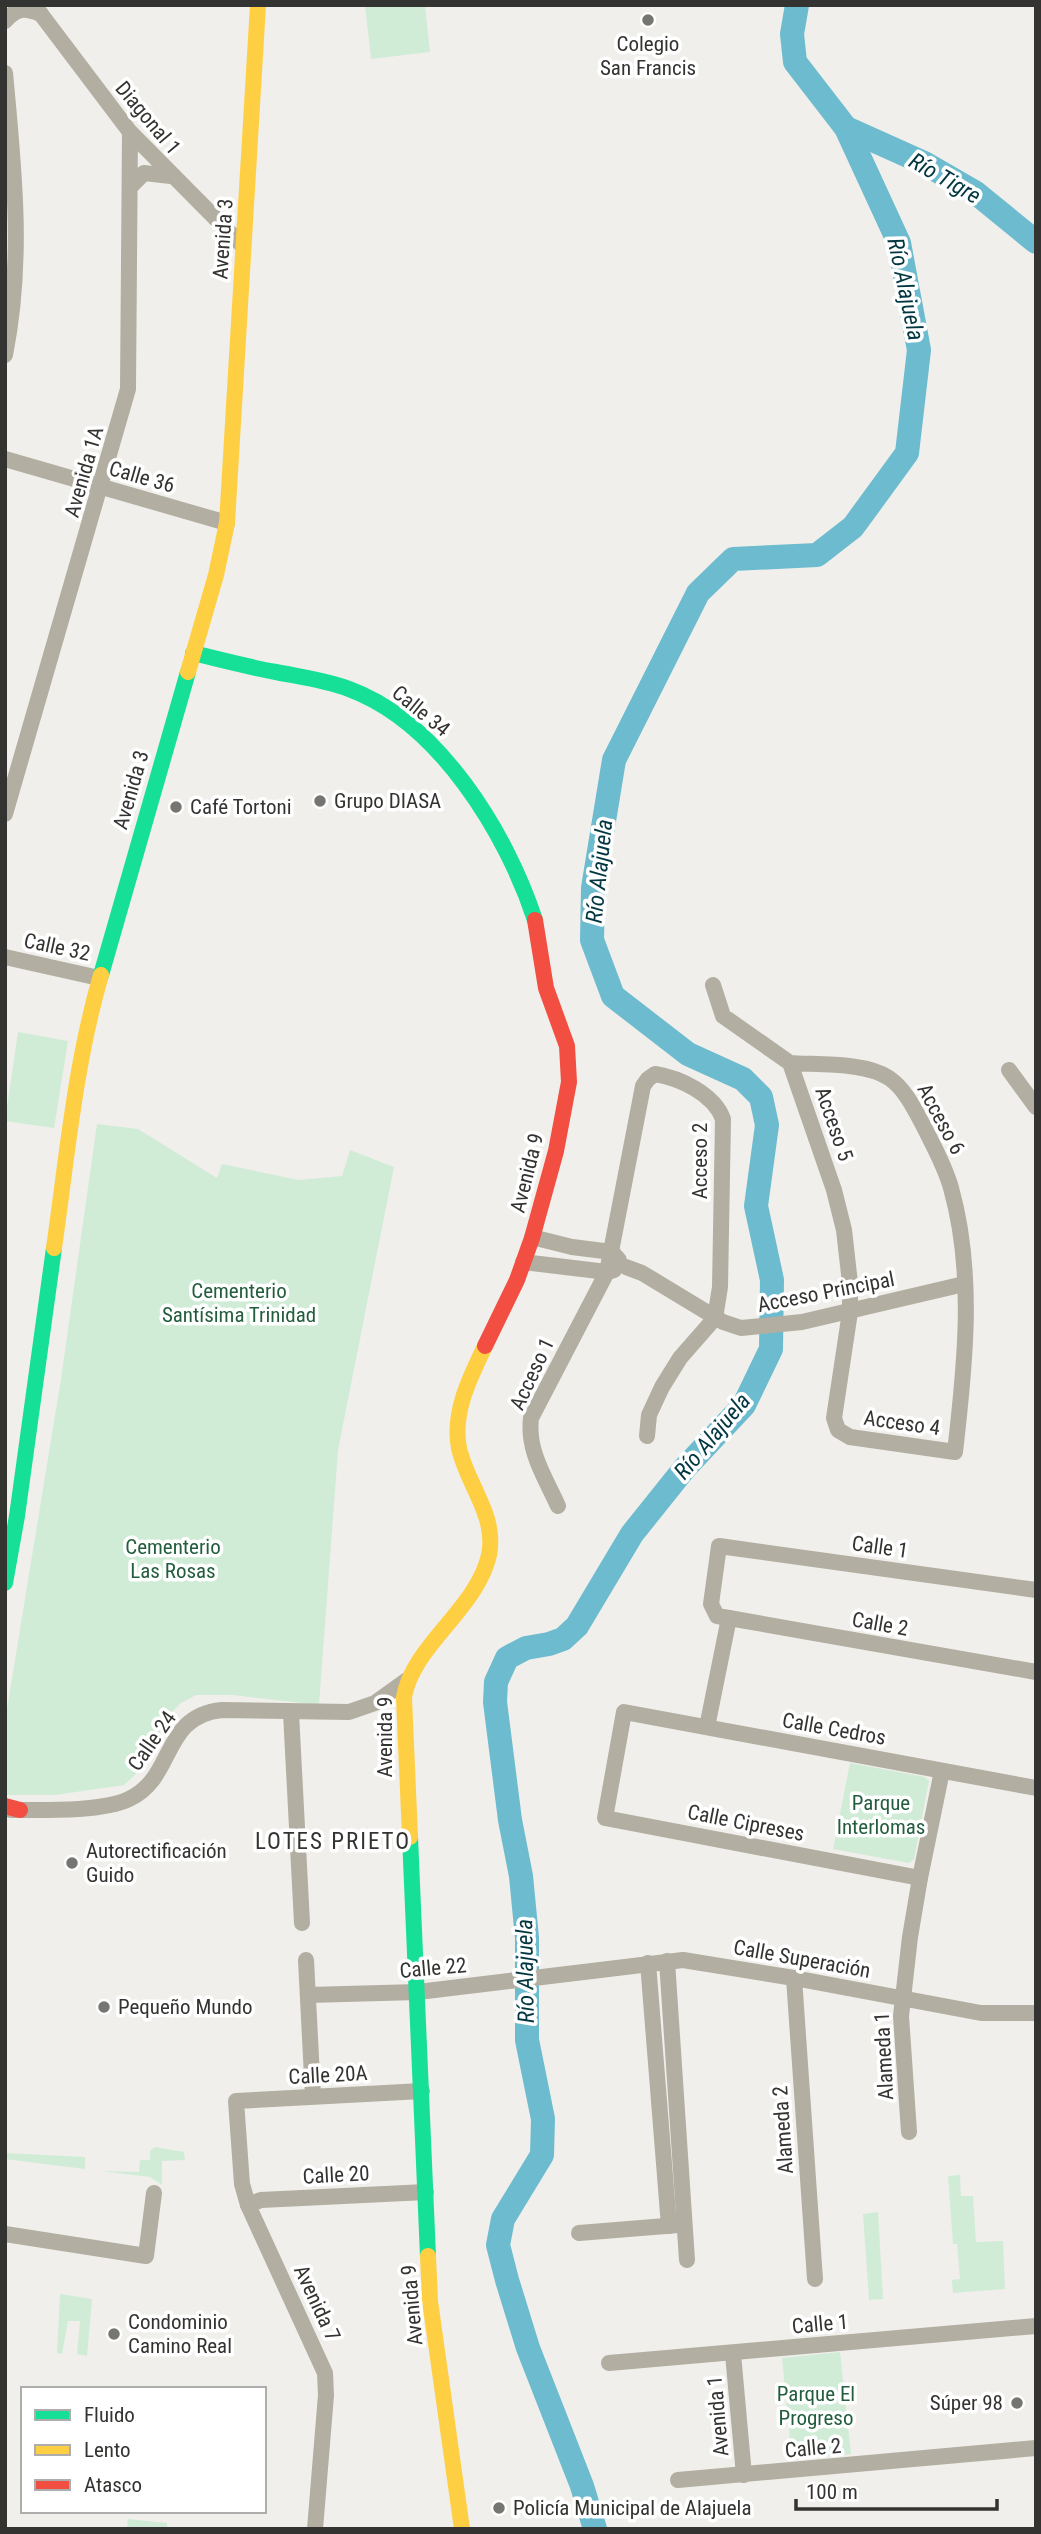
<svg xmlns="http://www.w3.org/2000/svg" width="1041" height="2534" font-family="'Roboto Condensed',sans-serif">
	<rect width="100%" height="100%" fill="#f0efeb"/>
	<g fill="#d0ecd7">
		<polygon points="365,5 425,5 430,52 371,59"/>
		<polygon points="18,1032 68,1041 54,1128 5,1121"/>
		<polygon points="97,1124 138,1129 217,1178 222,1164 299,1180 342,1176 350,1150 394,1167 338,1450 319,1705 232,1695 196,1695 181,1703 167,1717 150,1756 140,1770 124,1785 55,1795 6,1795 5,1721 61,1379"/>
		<polygon points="850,1763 925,1777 929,1781 914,1859 909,1863 833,1849"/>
		<polygon points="155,2147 184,2152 185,2160 162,2161 162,2185 150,2177 101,2171 139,2172 140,2160 150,2160 150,2151"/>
		<polygon points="5,2153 85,2157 85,2169 5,2159"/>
		<polygon points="960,2175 961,2196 973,2196 976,2242 1003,2241 1005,2289 953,2293 952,2280 960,2279 957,2244 953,2244 948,2176"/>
		<polygon points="878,2212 883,2299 869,2300 863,2214"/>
		<polygon points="60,2294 92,2299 87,2356 77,2354 80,2321 68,2321 62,2354 57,2353"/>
		<polygon points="840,2352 851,2454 792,2460 782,2358"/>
		<polygon points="128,2519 167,2523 167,2529 127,2529"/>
	</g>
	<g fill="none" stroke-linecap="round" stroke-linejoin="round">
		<g stroke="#6cbbce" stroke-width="24">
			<polyline points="846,128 924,163 976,193 1036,242"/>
			<polyline points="595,2529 582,2486 528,2348 507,2280 498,2245 503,2219 542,2155 543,2119 527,2040 527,1938 521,1876 510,1820 495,1702 496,1682 507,1658 526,1648 549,1644 563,1639 577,1626 632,1534 684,1469 744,1405 771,1349 772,1280 756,1206 767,1125 761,1097 743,1079 688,1054 613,996 592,940 593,888 614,760 698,593 733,559 817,555 853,527 907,453 919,350 899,243 846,128 795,62 792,34 797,5"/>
		</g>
		<g stroke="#b2aea1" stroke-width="16">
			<polyline points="34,5 130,132 243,246"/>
			<path d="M5 21C17 7 25 8 41 14"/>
			<path d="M5 73C14 169 24 260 5 355"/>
			<polyline points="130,187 144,173 171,176"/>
			<polyline points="5,459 227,523"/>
			<polyline points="5,814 128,389 130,132"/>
			<polyline points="5,957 99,978"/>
			<path d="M713 985 723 1016 790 1063 834 1190 844 1230 850 1283V1312L834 1418 838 1430 850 1437 955 1452C965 1366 975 1273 951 1188 945 1166 933 1145 923 1125 914 1108 905 1089 889 1078 865 1062 818 1065 790 1063"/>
			<polyline points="1009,1070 1036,1107"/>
			<polyline points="532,1237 572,1247 612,1252 619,1260"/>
			<polyline points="523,1262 607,1272 614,1270"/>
			<polyline points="626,1267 642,1273 723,1322 741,1328 802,1322 964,1284"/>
			<path d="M558 1506C545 1477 527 1451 531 1418L607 1272 643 1086 648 1079 655 1074C680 1078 714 1094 723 1119L720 1287 715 1318 680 1358 662 1387 649 1415 647 1436"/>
			<polyline points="1036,1590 719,1546 711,1604 717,1616 729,1618 1036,1672"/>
			<polyline points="291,1713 302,1923"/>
			<polyline points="707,1727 729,1618"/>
			<path d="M11 1810C42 1810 102 1812 129 1799 176 1777 161 1716 222 1710L349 1712 375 1703 407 1680"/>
			<polyline points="920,1878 605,1818 624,1712 1036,1788"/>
			<polyline points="306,1960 313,2096"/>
			<polyline points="667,1961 687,2260"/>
			<polyline points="648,1963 669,2226"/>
			<polyline points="794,1978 815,2279"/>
			<polyline points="308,1995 418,1992 683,1960 794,1978 981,2013 1036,2013"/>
			<polyline points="909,2132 901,2016 910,1937 920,1878 942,1771"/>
			<polyline points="248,2205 261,2200 426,2192"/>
			<polyline points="579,2233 678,2225"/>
			<polyline points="5,2234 146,2256 154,2193"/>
			<polyline points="733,2354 744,2475"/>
			<polyline points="609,2363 1036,2326"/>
			<polyline points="678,2480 1036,2448"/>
			<polyline points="315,2529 326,2395 325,2373 248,2205 242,2184 236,2101 422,2091"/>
		</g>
		<g stroke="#16e098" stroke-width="16">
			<path d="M193 653C221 660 248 667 276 672 301 677 326 680 349 689 439 722 507 834 535 920"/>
			<polyline points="101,975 188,672"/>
			<polyline points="5,1583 17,1516 54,1248"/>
			<polyline points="410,1837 428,2256"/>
		</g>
		<g stroke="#ffcf43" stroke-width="16">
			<polyline points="188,672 216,575 227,523 258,5"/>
			<path d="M54 1248C67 1157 75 1064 101 975"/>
			<path d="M410 1837 404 1697C413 1645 477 1609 489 1555 497 1515 467 1485 459 1448 452 1413 470 1377 485 1346"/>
			<polyline points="428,2256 430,2301 462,2529"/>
		</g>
		<g stroke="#f24e42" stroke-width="16">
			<polyline points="485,1346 517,1280 532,1238 556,1151 569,1082 567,1046 546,988 535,920"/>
			<polyline points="5,1806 20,1810"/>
		</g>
	</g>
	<g fill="#757572" stroke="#fff" stroke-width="2.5">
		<circle cx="648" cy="20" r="7"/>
		<circle cx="320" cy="801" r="7"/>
		<circle cx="176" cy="807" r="7"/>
		<circle cx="72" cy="1863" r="7"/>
		<circle cx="104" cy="2007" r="7"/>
		<circle cx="114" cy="2334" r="7"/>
		<circle cx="1017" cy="2403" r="7"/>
		<circle cx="499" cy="2508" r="7"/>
	</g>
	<g text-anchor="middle" stroke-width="7" stroke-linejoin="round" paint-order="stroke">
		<g font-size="21" fill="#333331" stroke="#fff" text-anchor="start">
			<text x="648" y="51" text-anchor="middle">Colegio<tspan x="648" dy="24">San Francis</tspan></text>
			<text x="334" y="808">Grupo DIASA</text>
			<text x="190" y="814">Café Tortoni</text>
			<text x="86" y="1858">Autorectificación<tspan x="86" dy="24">Guido</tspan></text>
			<text x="118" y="2014">Pequeño Mundo</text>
			<text x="128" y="2329">Condominio<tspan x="128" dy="24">Camino Real</tspan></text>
			<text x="1003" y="2410" text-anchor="end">Súper 98</text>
			<text x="513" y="2515">Policía Municipal de Alajuela</text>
		</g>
		<g font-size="21" fill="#333331" stroke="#fff">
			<text transform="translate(148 118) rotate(50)" y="7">Diagonal 1</text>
			<text transform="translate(223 239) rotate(-86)" y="7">Avenida 3</text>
			<text transform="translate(84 472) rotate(-74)" y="7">Avenida 1A</text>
			<text transform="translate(142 477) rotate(16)" y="7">Calle 36</text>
			<text transform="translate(421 711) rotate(39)" y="7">Calle 34</text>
			<text transform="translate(131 790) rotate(-74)" y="7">Avenida 3</text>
			<text transform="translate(57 947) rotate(12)" y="7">Calle 32</text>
			<text transform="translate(941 1119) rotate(62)" y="7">Acceso 6</text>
			<text transform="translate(834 1124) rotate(71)" y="7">Acceso 5</text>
			<text transform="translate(700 1161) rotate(-90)" y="7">Acceso 2</text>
			<text transform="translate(527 1173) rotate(-76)" y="7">Avenida 9</text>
			<text transform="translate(826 1292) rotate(-11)" y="7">Acceso Principal</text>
			<text transform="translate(532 1374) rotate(-65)" y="7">Acceso 1</text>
			<text transform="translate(902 1423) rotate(8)" y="7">Acceso 4</text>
			<text transform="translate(880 1547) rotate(8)" y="7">Calle 1</text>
			<text transform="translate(880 1624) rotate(10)" y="7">Calle 2</text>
			<text transform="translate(834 1729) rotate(10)" y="7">Calle Cedros</text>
			<text transform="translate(385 1737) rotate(-90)" y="7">Avenida 9</text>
			<text transform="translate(152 1741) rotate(-55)" y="7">Calle 24</text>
			<text transform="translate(746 1823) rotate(11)" y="7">Calle Cipreses</text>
			<text transform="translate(802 1959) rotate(10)" y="7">Calle Superación</text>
			<text transform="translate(433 1968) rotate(-5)" y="7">Calle 22</text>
			<text transform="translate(884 2056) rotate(-93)" y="7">Alameda 1</text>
			<text transform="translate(328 2075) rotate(-3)" y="7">Calle 20A</text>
			<text transform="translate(783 2130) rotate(-94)" y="7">Alameda 2</text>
			<text transform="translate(336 2175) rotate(-3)" y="7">Calle 20</text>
			<text transform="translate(317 2303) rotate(65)" y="7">Avenida 7</text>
			<text transform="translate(412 2305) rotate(-95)" y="7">Avenida 9</text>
			<text transform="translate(820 2324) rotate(-5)" y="7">Calle 1</text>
			<text transform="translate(718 2416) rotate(-95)" y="7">Avenida 1</text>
			<text transform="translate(813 2448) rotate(-5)" y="7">Calle 2</text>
		</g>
		<g font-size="21" fill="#225d3d" stroke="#fff">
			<text x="239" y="1298">Cementerio<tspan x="239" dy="24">Santísima Trinidad</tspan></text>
			<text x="173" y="1554">Cementerio<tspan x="173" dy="24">Las Rosas</tspan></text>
			<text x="881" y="1810">Parque<tspan x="881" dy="24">Interlomas</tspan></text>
			<text x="816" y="2401">Parque El<tspan x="816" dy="24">Progreso</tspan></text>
		</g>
		<g font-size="23" font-style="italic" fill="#023742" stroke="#fff">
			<text transform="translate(945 178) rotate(30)" y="8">Río Tigre</text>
			<text transform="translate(906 289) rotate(78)" y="8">Río Alajuela</text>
			<text transform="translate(599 871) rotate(-84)" y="8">Río Alajuela</text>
			<text transform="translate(712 1436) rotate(-50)" y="8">Río Alajuela</text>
			<text transform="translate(525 1971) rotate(-91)" y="8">Río Alajuela</text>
		</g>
		<g font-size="23" letter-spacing="2" fill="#333331" stroke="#fff">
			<text x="333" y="1849">LOTES PRIETO</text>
		</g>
	</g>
	<rect width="1041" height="2534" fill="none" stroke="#333331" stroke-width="14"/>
	<rect x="21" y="2387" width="245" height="126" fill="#ffffff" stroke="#adadad" stroke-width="2"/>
	<rect x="35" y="2410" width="35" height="10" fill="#16e098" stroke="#adadad" stroke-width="2"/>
	<text x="84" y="2422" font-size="21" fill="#333331">Fluido</text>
	<rect x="35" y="2445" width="35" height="10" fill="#ffcf43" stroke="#adadad" stroke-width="2"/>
	<text x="84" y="2457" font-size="21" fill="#333331">Lento</text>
	<rect x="35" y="2480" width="35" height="10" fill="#f24e42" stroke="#adadad" stroke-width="2"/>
	<text x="84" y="2492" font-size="21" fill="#333331">Atasco</text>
	<path d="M796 2499v10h201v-10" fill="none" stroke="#333331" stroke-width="3.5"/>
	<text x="806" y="2499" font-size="21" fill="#333331" stroke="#ffffff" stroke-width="5" paint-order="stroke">100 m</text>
</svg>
